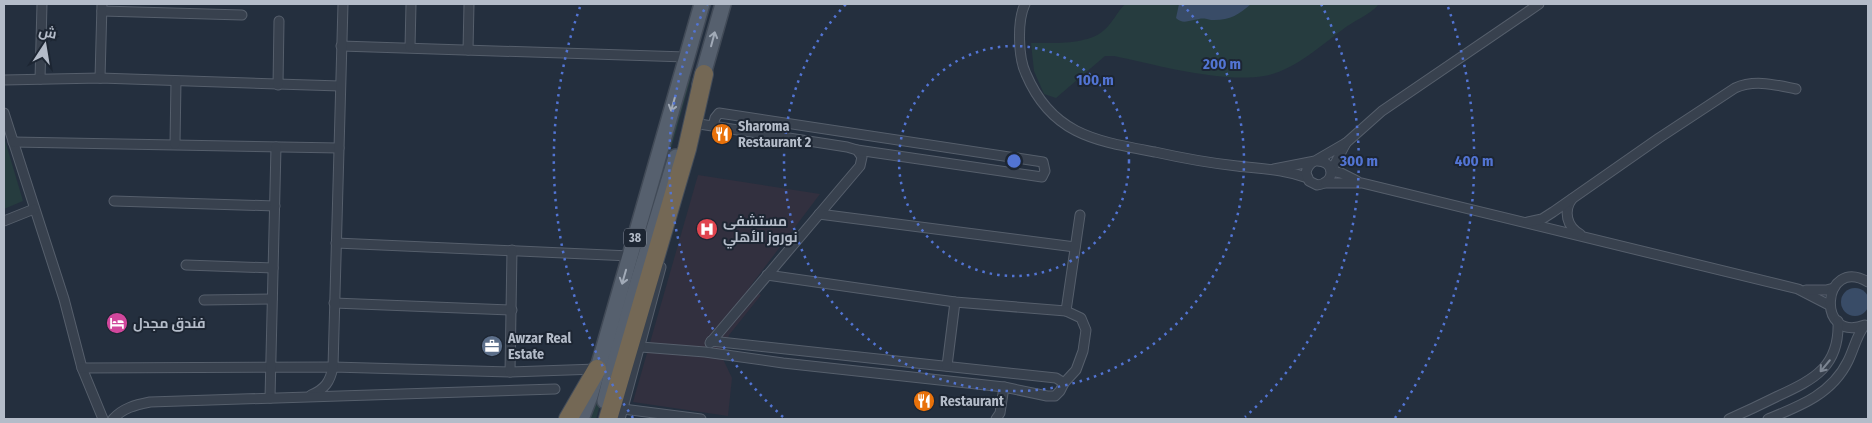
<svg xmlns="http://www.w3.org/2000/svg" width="1872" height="423" font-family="'Fira Sans Condensed',Cairo,sans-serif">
	<rect width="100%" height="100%" fill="#242f3e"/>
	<polygon fill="#32303f" points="698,175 820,194 749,288 761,295 729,335 723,359 732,378 728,416 633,402"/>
	<g fill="#263c3f">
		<path d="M1125 4H1379C1369 16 1354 20 1342 30 1319 47 1293 71 1264 76 1221 83 1157 65 1114 56H1105L1056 98 1044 94 1034 71 1031 43C1051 43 1087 45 1103 31 1112 24 1117 12 1125 4Z"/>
		<polygon points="686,77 691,78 596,419 588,419"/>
		<polygon points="4,137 23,201 4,209"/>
	</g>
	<g fill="#394c67">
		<path d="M1179 4H1251C1239 15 1228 21 1211 20 1207 19 1203 18 1199 19 1190 20 1183 25 1176 18Z"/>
		<circle cx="1855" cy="302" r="14"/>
	</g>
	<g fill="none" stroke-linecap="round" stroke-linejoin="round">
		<g stroke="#565f6c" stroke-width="11">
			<g id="street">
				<path d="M1025 4C1017 21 1018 57 1026 74 1052 135 1096 141 1155 152 1182 158 1209 163 1237 166 1262 169 1284 169 1308 178"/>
				<polyline points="102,11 242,15"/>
				<polyline points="341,46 686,57"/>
				<polyline points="410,47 411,4"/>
				<polyline points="468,50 469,4"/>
				<polyline points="100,78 102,4"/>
				<polyline points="40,79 42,4"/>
				<polyline points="4,80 100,78 340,86"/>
				<polyline points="278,85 279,21"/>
				<polyline points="4,113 64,299 82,368 103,419"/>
				<polyline points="693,123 847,147 857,150 862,157 860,166 710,343"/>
				<polyline points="713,126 715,118 719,113 1043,162 1045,171 1042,177 857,150"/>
				<polyline points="13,142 339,148"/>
				<polyline points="1346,143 1331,171 1341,173 1357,181"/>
				<polyline points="175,144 176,81"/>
				<path d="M1274 169 1315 161C1335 159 1337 183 1317 185L1309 181 1306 173C1307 167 1310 163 1315 161L1346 143 1382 111 1539 4"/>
				<polyline points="1326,183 1362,183 1798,289 1829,305"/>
				<path d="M1572 199C1563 211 1567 227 1580 234"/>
				<polyline points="114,201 275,206"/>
				<polyline points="819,214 1075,247"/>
				<polyline points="4,221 34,209"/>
				<path d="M1528 222 1542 219 1553 212 1659 138 1735 88C1755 79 1776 85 1796 89"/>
				<polyline points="336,243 630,256"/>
				<polyline points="186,265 273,268"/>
				<polyline points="767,275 955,302 1066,311 1080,215"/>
				<polyline points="1806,290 1826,290 1834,288"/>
				<polyline points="204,300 272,299"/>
				<polyline points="334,303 512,310"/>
				<path d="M1865 325C1815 344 1822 255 1868 282"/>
				<polyline points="641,347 705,352 783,363 1004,387 1047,396 1055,396 1060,391 1064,383 1056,378 711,341"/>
				<polyline points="947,366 955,302"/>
				<polyline points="82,368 333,367 510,372 597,369"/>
				<polyline points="510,372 512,250"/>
				<polyline points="1064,383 1076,370 1083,351 1086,330 1081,318 1066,311"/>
				<path d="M311 395C325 389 330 382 333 367L343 4"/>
				<polyline points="270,398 276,147"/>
				<polyline points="623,409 701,419"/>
				<path d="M113 419C123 408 135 405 150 402L555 389"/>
				<polyline points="620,419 661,267"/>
				<polyline points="996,419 1000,413 1004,387"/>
				<path d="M1729 419C1745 412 1762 404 1778 396 1815 379 1840 366 1838 321"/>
				<path d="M1768 419C1800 406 1832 394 1848 361 1854 349 1856 337 1864 326"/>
			</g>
		</g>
		<g stroke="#414a57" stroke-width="18">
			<g id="primary">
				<polyline points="700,85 723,4"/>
				<polyline points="605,401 617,351 676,157"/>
				<polyline points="581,419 590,396 702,4"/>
			</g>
		</g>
		<g stroke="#434c59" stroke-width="20">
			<g id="highway">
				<polyline points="568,419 597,369"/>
				<polyline points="608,419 687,149 704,74"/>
			</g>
		</g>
		<use href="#street" stroke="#38414e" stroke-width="9"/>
		<use href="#primary" stroke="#56606e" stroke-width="15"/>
		<use href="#highway" stroke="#746855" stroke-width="18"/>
	</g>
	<defs><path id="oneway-shaft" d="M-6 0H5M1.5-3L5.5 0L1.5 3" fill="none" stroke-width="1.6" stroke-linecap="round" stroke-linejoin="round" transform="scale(1.25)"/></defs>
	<g stroke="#a1aab7">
		<use href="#oneway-shaft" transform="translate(713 39) rotate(-75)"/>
		<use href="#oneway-shaft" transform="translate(673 104) rotate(106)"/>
		<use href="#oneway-shaft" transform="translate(624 277) rotate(106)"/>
	</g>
	<use stroke="#7c8592" href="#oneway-shaft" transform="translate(1825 366) rotate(130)"/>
	<g fill="none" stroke="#5274d3" stroke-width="2.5" stroke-dasharray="2.5 5">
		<circle cx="1014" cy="161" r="115"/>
		<path d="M1182 4A230 230 0 1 1 846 4"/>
		<path d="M783 417A345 345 0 0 1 707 4M1321 4A345 345 0 0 1 1245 417"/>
		<path d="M633 418A460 460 0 0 1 580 7M1448 7A460 460 0 0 1 1395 418"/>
	</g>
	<defs>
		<g id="restaurant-disc" transform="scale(1.125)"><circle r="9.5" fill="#e8710a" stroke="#1d2633"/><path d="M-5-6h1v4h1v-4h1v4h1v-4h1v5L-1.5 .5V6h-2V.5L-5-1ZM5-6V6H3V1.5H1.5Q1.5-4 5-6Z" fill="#fff"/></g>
		<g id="hospital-disc" transform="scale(1.125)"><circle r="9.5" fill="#e0444e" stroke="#1d2633"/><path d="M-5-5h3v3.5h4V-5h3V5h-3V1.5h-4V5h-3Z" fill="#fff"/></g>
		<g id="hotel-disc" transform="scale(1.125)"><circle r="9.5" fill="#d1479c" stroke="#1d2633"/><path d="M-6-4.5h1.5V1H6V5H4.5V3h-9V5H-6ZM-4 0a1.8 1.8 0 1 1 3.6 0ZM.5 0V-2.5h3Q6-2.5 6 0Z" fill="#fff"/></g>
		<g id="office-disc" transform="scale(1.125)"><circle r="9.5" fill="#5c6f8a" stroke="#1d2633"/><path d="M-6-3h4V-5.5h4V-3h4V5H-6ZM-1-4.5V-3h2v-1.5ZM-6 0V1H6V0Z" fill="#fff"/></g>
	</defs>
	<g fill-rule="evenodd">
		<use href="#restaurant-disc" x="722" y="134"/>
		<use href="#hospital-disc" x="707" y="229"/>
		<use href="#hotel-disc" x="117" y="323"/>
		<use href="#office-disc" x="492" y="346"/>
		<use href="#restaurant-disc" x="924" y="401"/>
	</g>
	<g text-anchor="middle" stroke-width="4" stroke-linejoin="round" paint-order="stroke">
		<rect fill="#1d2633" stroke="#878f9c" stroke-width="1" x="624" y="228.5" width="22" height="19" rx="4"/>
		<g font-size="12" font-weight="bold" fill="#b4bcc9">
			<text x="635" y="242">38</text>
		</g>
		<g font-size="14" font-weight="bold" fill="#b4bcc9" stroke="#1d2633" text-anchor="start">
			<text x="738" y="131">Sharoma<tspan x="738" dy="16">Restaurant 2</tspan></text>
			<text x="723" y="226">مستشفى<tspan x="723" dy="16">نوروز الأهلي</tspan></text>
			<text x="133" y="328">فندق مجدل</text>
			<text x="508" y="343">Awzar Real<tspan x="508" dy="16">Estate</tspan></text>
			<text x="940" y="406">Restaurant</text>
		</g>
	</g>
	<circle cx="1014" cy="161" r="8" fill="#5274d3" stroke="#1d2633" stroke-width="2.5"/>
	<g font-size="15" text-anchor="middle" font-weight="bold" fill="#5274d3" stroke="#1d2633" stroke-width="4" stroke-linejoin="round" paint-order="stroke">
		<text x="1222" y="69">200 m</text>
		<text x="1095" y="85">100 m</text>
		<text x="1359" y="166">300 m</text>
		<text x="1474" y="166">400 m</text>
	</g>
	<rect width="1872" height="423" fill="none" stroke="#b4bcc9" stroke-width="10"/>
	<g transform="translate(45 45) rotate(12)" stroke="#1d2633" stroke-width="4" paint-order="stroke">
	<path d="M0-4L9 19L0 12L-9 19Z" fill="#b4bcc9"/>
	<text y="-8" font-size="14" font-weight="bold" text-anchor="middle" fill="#b4bcc9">ش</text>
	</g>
</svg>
